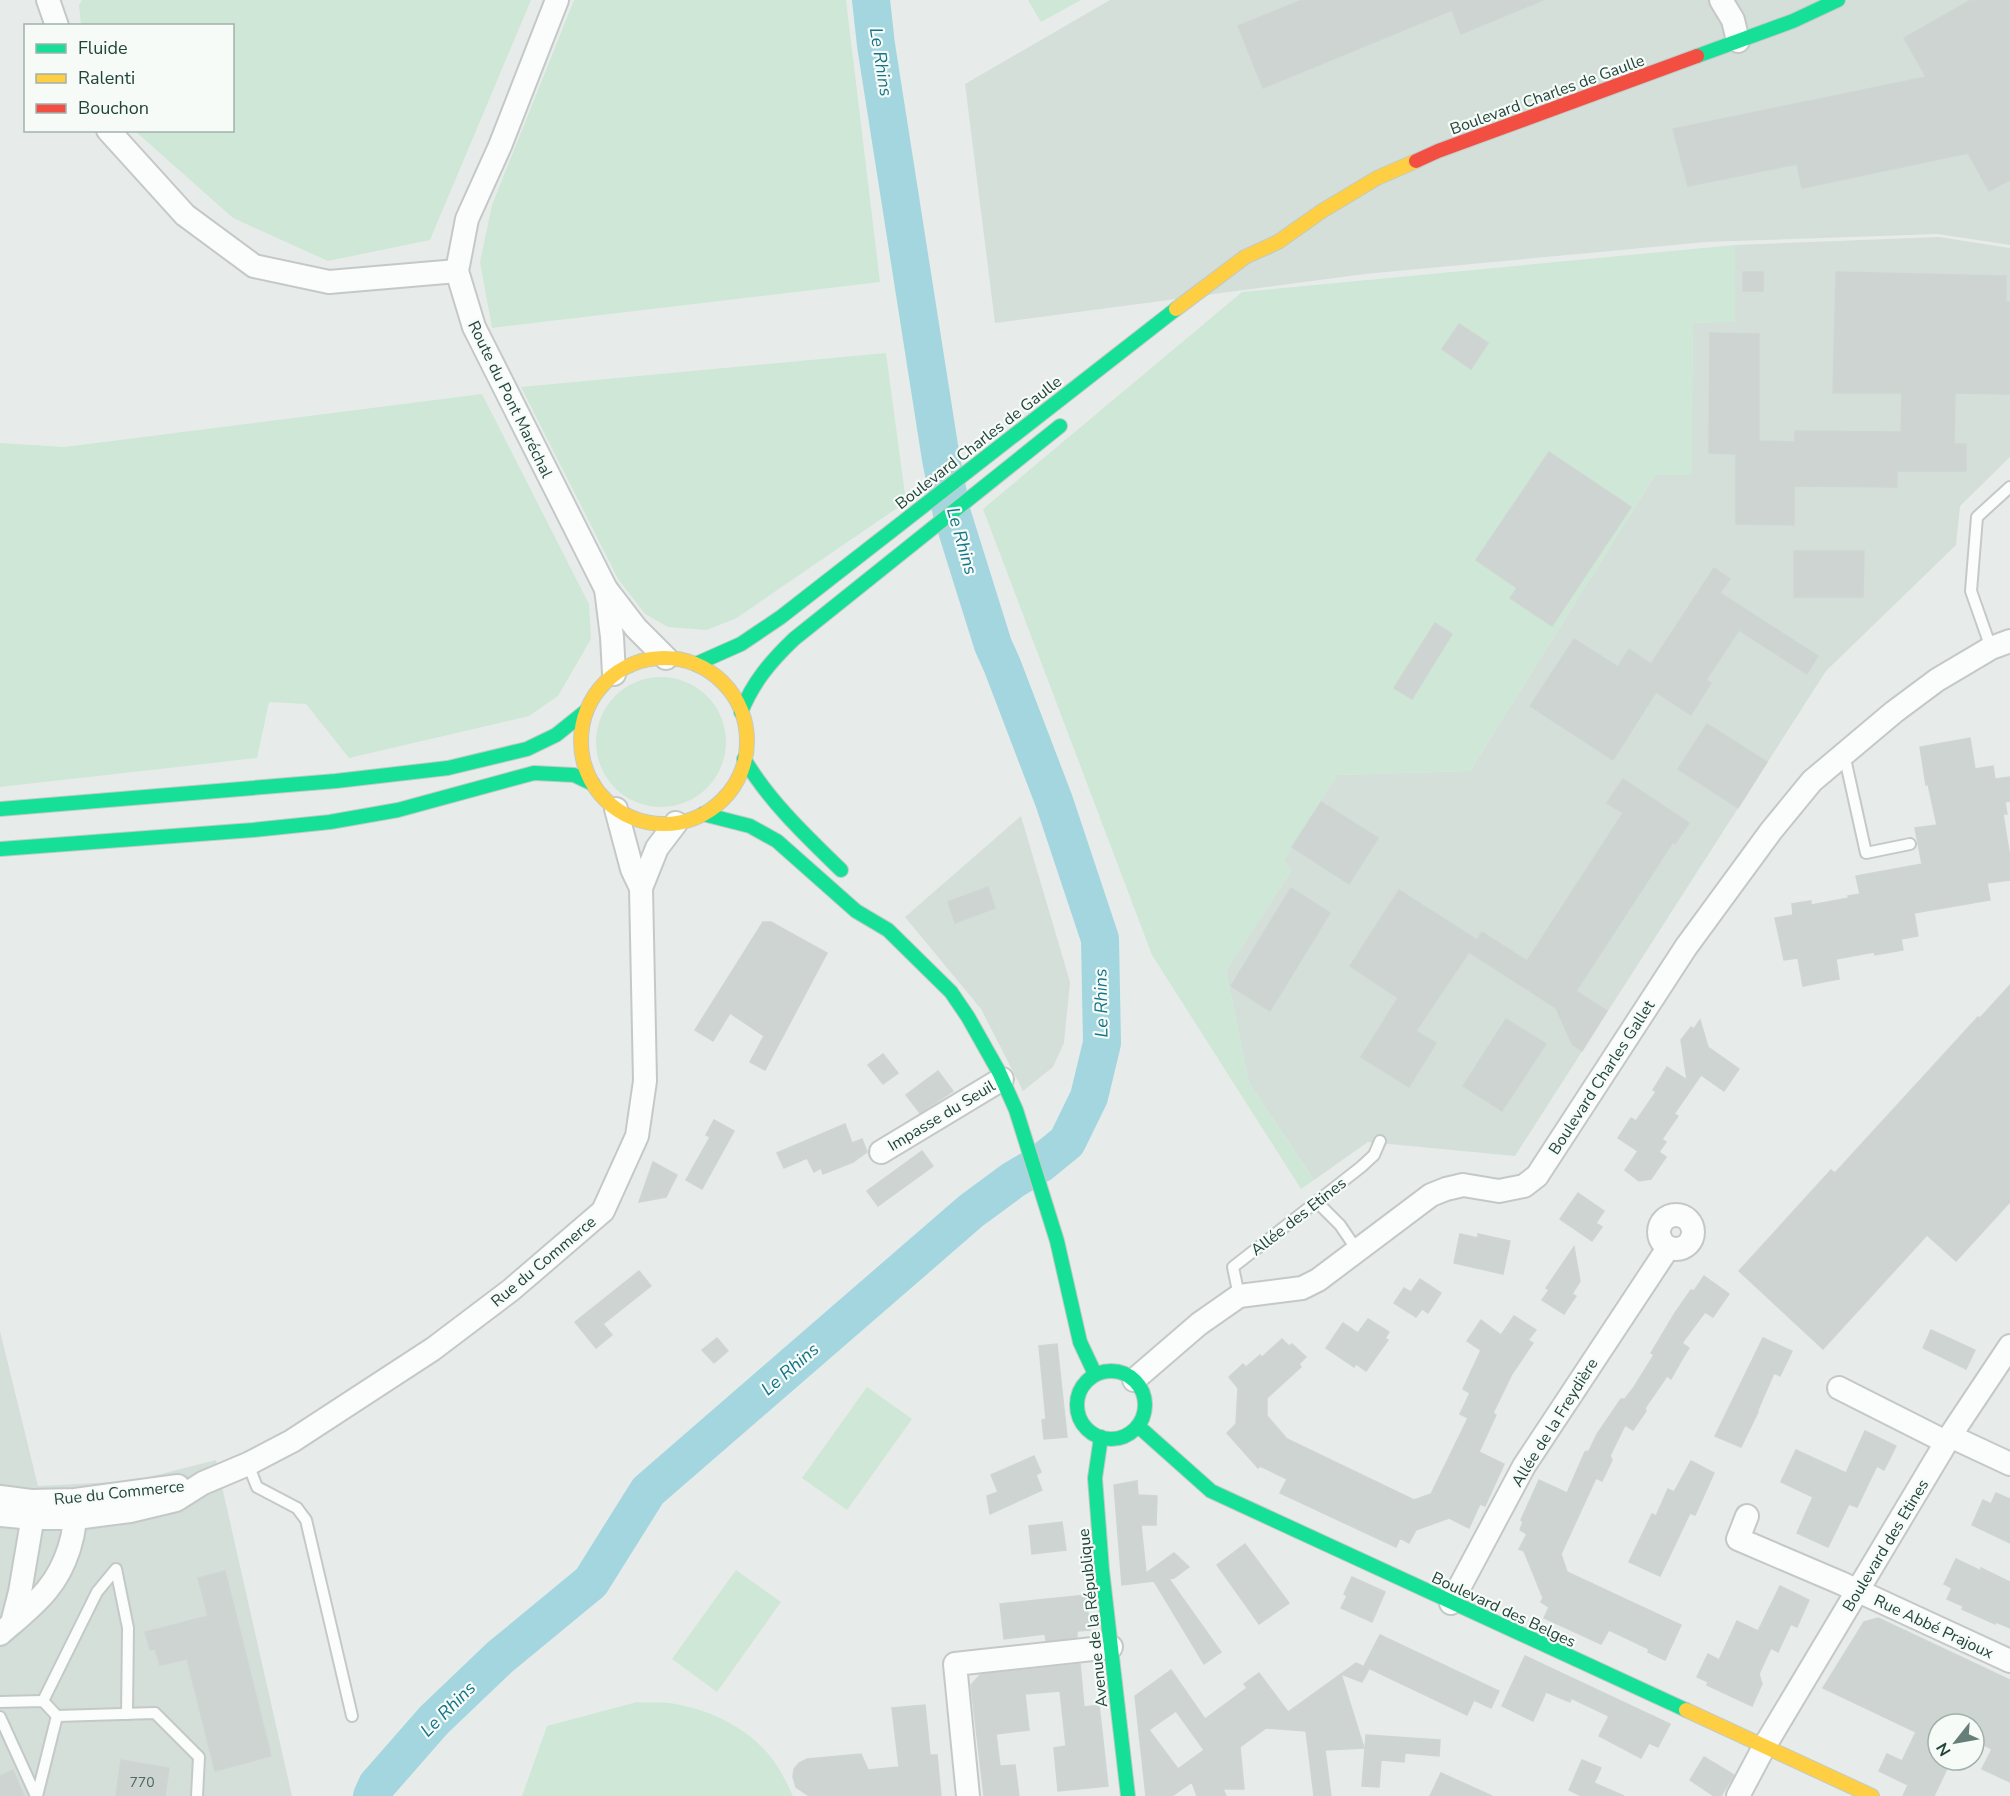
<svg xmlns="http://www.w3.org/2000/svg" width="2010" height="1796" font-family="'Nunito Sans',sans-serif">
	<rect width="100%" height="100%" fill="#e7ecea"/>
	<g fill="#d4dfda">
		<polygon points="1110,0 2010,0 2010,245 1938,234 1706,242 1365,274 995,323 965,84"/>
		<polygon points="1939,237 2010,248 2010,457 1960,506 1956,545 1826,671 1515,1156 1368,1142 1314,1180 1249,1083 1226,971 1291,871 1284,860 1337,775 1470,771 1655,475 1691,474 1693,323 1735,321 1735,245"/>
		<polygon points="1021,816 1070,982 1064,1043 1053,1067 1023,1091 981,1009 905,917"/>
		<polygon points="0,1331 38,1486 133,1481 216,1460 292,1796 0,1796"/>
	</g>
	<g fill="#cfe7d6">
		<polygon points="82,0 531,0 430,240 328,261 233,218 135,131 232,130 232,26 81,25 79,5"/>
		<polygon points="574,0 846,0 880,282 492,328 480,262 492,205"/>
		<polygon points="1028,0 1081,0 1041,22"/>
		<polygon points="1735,245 1735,322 1693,323 1692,475 1655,475 1470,771 1337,775 1284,860 1291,871 1226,971 1249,1083 1314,1180 1301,1189 1152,955 983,509 1242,292"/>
		<polygon points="886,353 906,502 735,619 706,630 668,627 645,614 618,579 521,387"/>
		<polygon points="482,394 589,604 591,639 558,696 529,716 349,758 306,704 269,702 257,758 0,787 0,443 64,447"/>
		<circle cx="661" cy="742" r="65"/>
		<polygon points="867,1387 912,1419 847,1510 802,1478"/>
		<polygon points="736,1570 781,1602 717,1692 672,1659"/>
		<path d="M637 1702C647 1703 658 1702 669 1703 707 1708 750 1728 773 1760 781 1770 787 1784 793 1796H522L547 1726Z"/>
	</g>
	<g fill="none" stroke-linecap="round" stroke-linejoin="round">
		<polyline stroke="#a4d6df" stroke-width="38" points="372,1796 377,1785 434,1720 500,1657 591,1582 648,1491 971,1211 1013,1180 1040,1164 1067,1142 1089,1097 1102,1043 1100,939 1054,801 1002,665 993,645 952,514 941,459 876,45 871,0"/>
	</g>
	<g fill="#cdd4d1" stroke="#cfd5d3" stroke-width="1.5" fill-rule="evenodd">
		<polygon points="1302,0 1543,0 1461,34 1452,10 1263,88 1238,26"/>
		<polygon points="1971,0 2010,0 2010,180 1989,191 1968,153 1802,188 1797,164 1688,186 1673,129 1926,77 1904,38"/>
		<rect x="1743" y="272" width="20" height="19"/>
		<polygon points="1836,272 2006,276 2006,302 2010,302 2010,394 1955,393 1954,444 1966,444 1966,471 1897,471 1897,487 1794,486 1794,525 1736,524 1736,454 1709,453 1710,333 1759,334 1759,441 1795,442 1795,431 1901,432 1902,393 1833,393"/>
		<polygon points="1459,324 1488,343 1471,369 1442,349"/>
		<polygon points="1549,452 1631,507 1552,626 1510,598 1517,588 1476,560"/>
		<polygon points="1794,551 1864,551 1863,597 1794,597"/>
		<polygon points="1714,568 1730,579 1720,593 1818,656 1807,674 1739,630 1706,680 1711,683 1691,715 1656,692 1613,760 1530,706 1574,639 1618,667 1629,649 1651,664"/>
		<polygon points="1435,623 1452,634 1412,699 1394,688"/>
		<polygon points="1707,724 1767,762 1738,808 1678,769"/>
		<polygon points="1970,738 1975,769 1993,766 1995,779 2010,777 2010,801 2005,802 2007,814 2003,814 2010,858 2010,880 1987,883 1990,900 1914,913 1918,936 1901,939 1903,950 1875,955 1874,952 1836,959 1839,979 1803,986 1798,958 1784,960 1775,918 1793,915 1792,904 1811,901 1811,905 1849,898 1848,896 1860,894 1856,876 1922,864 1915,828 1937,825 1928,784 1926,785 1920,747"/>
		<polygon points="1623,779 1689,823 1675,844 1673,842 1576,991 1607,1011 1582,1051 1572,1044 1556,1008 1469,952 1416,1031 1436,1043 1409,1087 1361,1057 1398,998 1350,966 1399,890 1477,940 1482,932 1527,961 1623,813 1607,803"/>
		<polygon points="1321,802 1378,838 1349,884 1292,847"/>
		<polygon points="988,887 995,908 955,923 948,902"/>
		<polygon points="1291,888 1330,913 1270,1011 1231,986"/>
		<polygon points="763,922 771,922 827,953 765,1070 750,1062 764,1036 730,1013 713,1041 695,1030"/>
		<polygon points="2010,985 2010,1202 1956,1261 1927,1235 1823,1349 1739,1271 1831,1170 1835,1173 1978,1017 1980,1018"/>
		<polygon points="1506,1019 1546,1044 1502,1111 1463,1086"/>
		<polygon points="1700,1020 1708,1047 1739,1069 1724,1091 1701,1075 1674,1114 1678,1116 1662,1139 1666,1142 1659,1152 1666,1157 1651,1179 1639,1181 1625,1170 1638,1151 1618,1138 1631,1118 1636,1121 1656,1092 1653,1090 1667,1067 1687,1080 1681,1040 1691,1027 1694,1029"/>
		<polygon points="883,1054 898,1073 883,1084 868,1065"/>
		<polygon points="938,1071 953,1091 920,1113 906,1095"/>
		<polygon points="714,1120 734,1131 702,1189 686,1180 710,1137 706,1135"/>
		<polygon points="845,1124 852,1143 862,1139 867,1152 853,1162 823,1174 821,1168 814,1172 807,1158 784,1168 777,1153"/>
		<polygon points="922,1151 933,1166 878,1206 867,1191"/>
		<polygon points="653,1162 677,1175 666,1197 639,1202"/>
		<polygon points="1578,1193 1604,1211 1596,1223 1602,1227 1592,1241 1560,1219"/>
		<polygon points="1460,1234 1478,1238 1478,1234 1510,1241 1503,1274 1454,1263"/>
		<polygon points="1574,1247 1580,1281 1572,1294 1576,1296 1564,1314 1542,1300 1549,1290 1546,1288"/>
		<polygon points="639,1271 651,1286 603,1324 612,1335 596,1348 575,1322"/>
		<polygon points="1704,1276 1729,1294 1713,1317 1705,1312 1682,1343 1689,1348 1684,1356 1671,1379 1667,1376 1645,1408 1646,1411 1633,1430 1625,1425 1610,1456 1612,1460 1602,1481 1596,1478 1561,1554 1567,1572 1681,1625 1665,1660 1648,1652 1649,1649 1609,1630 1601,1644 1544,1618 1549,1607 1541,1602 1543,1598 1524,1551 1519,1549 1527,1534 1520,1530 1523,1522 1521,1520 1539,1480 1567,1493 1585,1452 1589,1451 1597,1434 1621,1399 1625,1399 1634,1387 1654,1355 1651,1353 1675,1313 1691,1290 1694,1291"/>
		<polygon points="1420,1279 1441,1293 1428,1313 1422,1309 1416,1317 1394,1303 1404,1288 1411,1292"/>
		<polygon points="1514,1316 1536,1330 1528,1340 1533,1343 1512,1374 1493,1413 1496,1415 1479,1452 1504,1464 1485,1506 1480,1504 1469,1528 1449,1518 1416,1530 1409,1543 1400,1538 1396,1547 1280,1493 1287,1479 1260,1466 1258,1468 1227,1433 1236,1424 1238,1388 1229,1377 1243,1364 1246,1367 1260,1355 1262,1357 1282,1339 1289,1346 1292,1344 1306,1357 1299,1364 1301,1367 1267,1398 1267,1416 1287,1439 1414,1500 1431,1494 1468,1418 1460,1414 1470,1393 1463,1389 1481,1350 1467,1341 1481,1320 1501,1335"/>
		<polygon points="1368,1319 1389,1332 1385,1338 1388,1340 1366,1371 1356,1364 1354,1367 1326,1348 1343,1323 1358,1333"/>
		<polygon points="1931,1330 1975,1350 1966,1369 1923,1348"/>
		<polygon points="717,1338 728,1351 714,1363 702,1350"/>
		<polygon points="1763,1338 1792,1351 1780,1376 1774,1373 1757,1412 1758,1412 1741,1447 1715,1436"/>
		<polygon points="1057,1344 1067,1437 1044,1439 1042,1420 1046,1419 1039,1346"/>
		<polygon points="1865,1431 1896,1446 1884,1470 1877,1466 1857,1507 1849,1504 1828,1547 1797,1533 1813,1497 1781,1482 1796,1450 1846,1473"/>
		<polygon points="1034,1456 1041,1472 1036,1475 1042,1490 990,1514 987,1496 998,1492 991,1475"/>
		<polygon points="1691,1461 1714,1473 1695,1515 1690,1513 1660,1576 1629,1562 1652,1514 1656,1516 1668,1489 1674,1492"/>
		<polygon points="1137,1481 1138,1495 1157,1496 1156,1525 1141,1525 1146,1573 1174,1553 1189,1567 1174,1578 1169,1579 1221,1652 1204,1664 1154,1581 1122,1585 1114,1485"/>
		<polygon points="1996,1493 2010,1499 2010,1543 1972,1525 1983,1500 1991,1504"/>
		<polygon points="1062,1522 1066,1550 1032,1554 1029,1526"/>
		<polygon points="1245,1544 1289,1603 1259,1624 1217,1565"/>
		<polygon points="1956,1559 1981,1571 1981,1568 2010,1582 2010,1628 1996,1622 1995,1624 1962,1609 1963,1606 1947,1599 1952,1588 1944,1584"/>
		<polygon points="225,1571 271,1756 215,1771 187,1659 160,1665 155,1649 150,1650 145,1632 208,1616 198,1578"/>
		<polygon points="1352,1577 1385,1592 1372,1622 1341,1608 1347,1596 1344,1594"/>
		<polygon points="1780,1586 1809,1600 1797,1627 1791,1624 1778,1652 1771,1648 1759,1674 1762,1684 1752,1706 1707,1685 1708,1682 1697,1677 1708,1654 1719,1660 1737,1621 1758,1631"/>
		<polygon points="1086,1595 1090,1630 1077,1631 1077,1637 1046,1641 1045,1634 1004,1639 1000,1604"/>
		<polygon points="1878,1618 2010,1680 2010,1782 1982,1769 1992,1749 1974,1740 1974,1724 1938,1724 1938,1760 1951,1760 1934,1796 1903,1796 1908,1785 1879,1771 1887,1754 1902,1761 1916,1732 1823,1688 1864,1622"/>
		<polygon points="1380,1635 1499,1691 1491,1708 1474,1700 1467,1715 1364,1666"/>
		<polygon points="1525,1656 1670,1724 1658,1747 1649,1743 1641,1758 1599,1736 1609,1716 1571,1698 1570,1702 1546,1692 1533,1721 1502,1706"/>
		<polygon points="1356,1663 1369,1669 1362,1682 1341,1674"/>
		<polygon points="1080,1664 1084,1707 1099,1705 1108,1786 1058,1791 1054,1748 1066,1746 1060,1691 1025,1694 1029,1730 996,1734 1000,1766 1015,1765 1019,1796 984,1796 971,1685 980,1675"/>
		<path d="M1171 1670 1205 1719 1247 1688 1244 1684 1259 1673 1288 1712 1341 1674 1364 1748 1325 1750 1331 1796H1314L1306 1731 1266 1728 1240 1747 1244 1789H1223L1226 1796H1197L1192 1782 1172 1796H1146L1135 1696ZM1176 1711 1204 1750 1178 1769 1149 1730Z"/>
		<polygon points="925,1705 930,1755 937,1755 941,1796 809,1796 796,1787 793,1777 794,1769 799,1763 807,1759 861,1754 868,1770 899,1767 892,1708"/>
		<polygon points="1366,1735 1440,1740 1439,1756 1405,1753 1404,1762 1381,1760 1379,1787 1362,1786"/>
		<polygon points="1704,1757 1734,1775 1721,1796 1714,1796 1690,1780"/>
		<polygon points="121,1760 169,1768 165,1796 116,1796"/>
		<polygon points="1582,1760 1601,1768 1594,1783 1624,1796 1581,1796 1569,1790"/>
		<polygon points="13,1770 24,1796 0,1796 0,1776"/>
		<polygon points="1441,1773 1492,1796 1430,1796"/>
	</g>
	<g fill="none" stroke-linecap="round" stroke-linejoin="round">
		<g stroke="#c4c9c7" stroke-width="14">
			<g id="lane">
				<polyline points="1991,648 1971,591 1977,517 2010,487"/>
				<polyline points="1844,754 1866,853 1910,844"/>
				<polyline points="1317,1202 1340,1225 1357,1250"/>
				<polyline points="1239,1296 1233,1267 1361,1167 1374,1155 1380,1141"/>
				<polyline points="248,1464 257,1487 297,1508 306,1520 352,1716"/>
				<polyline points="43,1701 97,1592 116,1569 128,1628 127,1714"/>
				<polyline points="0,1702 43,1701 57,1716 155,1713 199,1757 197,1796"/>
				<polyline points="0,1717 36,1796"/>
				<polyline points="37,1796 57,1716"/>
			</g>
		</g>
		<g stroke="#c4c9c7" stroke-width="26">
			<g id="street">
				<polyline points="48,0 57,26"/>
				<polyline points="557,0 500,146 467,219 457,271 474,327 606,589 636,628 666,658"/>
				<polyline points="1721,0 1733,20 1738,41"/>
				<polyline points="108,130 185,215 254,266 329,282 457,271"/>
				<polyline points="606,589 612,637 614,674"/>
				<polyline points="616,809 632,869 641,888"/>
				<polyline points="881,1152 1002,1079"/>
				<circle cx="1676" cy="1232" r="17"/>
				<polyline points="1134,1380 1199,1324 1239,1296 1302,1288 1318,1280 1431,1195 1446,1189 1463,1185 1499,1191 1524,1186 1537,1176 1686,947 1771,831 1812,781 1894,712 1937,680 1991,648 2010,641"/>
				<polyline points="1839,1388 1946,1442"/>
				<polyline points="1950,1436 2010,1464"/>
				<polyline points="0,1497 31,1501 75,1500 178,1486"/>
				<polyline points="0,1515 33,1518 76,1518 130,1511 176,1500 203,1483 248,1464 292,1441 433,1349 511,1290 603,1211 637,1136 645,1081 641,888 657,848 676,823"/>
				<polyline points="1747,1516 1738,1539 1841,1583 2010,1661"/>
				<polyline points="1451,1603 1524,1466 1668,1248"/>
				<polyline points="12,1623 20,1592 35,1504"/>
				<path d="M0 1634C16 1620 34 1606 47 1590 66 1567 77 1533 75 1504"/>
				<polyline points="968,1796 955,1664 1111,1647"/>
				<polyline points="1738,1796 1764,1747 1950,1436 2010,1346"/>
			</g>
		</g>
		<g stroke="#c2cac7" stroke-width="16">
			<g id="fast">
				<polyline points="1697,56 1793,21 1838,0"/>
				<polyline points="696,664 741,644 781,617 1176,309"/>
				<path d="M741 712C753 682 771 661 794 639L1060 426"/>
				<path d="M744 759C770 802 805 835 841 870"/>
				<polyline points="0,809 336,781 448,768 527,749 556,735 586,711"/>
				<polyline points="703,814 750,826 777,841 856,911 888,930 951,992 968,1017 999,1072 1016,1110 1057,1241 1080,1342 1095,1374"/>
				<polyline points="0,849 253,830 330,822 398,810 534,773 574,775 593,784"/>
				<circle cx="1111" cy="1405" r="34"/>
				<polyline points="1138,1426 1211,1491 1686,1710"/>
				<polyline points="1101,1437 1095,1478 1102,1570 1128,1796"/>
			</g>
		</g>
		<g stroke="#c2cac7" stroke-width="16">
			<g id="slow">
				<polyline points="1176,309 1245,257 1278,242 1322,211 1377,178 1416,161"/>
				<circle cx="664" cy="741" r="83"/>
				<polyline points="1686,1710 1872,1796"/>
			</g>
		</g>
		<g stroke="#c2cac7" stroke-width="16">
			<polyline id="jam" points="1416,161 1438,151 1697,56"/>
		</g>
		<use href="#lane" stroke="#fbfcfc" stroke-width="10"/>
		<use href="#street" stroke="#fbfcfc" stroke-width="22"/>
		<use href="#fast" stroke="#16e098" stroke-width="14"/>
		<use href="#slow" stroke="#ffcf43" stroke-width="14"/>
		<use href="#jam" stroke="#f24e42" stroke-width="14"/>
	</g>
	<g text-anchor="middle" stroke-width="4.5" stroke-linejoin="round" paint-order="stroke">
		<g font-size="14" fill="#4d6961">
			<text x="142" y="1787">770</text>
		</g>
		<g font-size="16" fill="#21443b" stroke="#f6fbf8">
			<text transform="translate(1547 94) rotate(-20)" y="6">Boulevard Charles de Gaulle</text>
			<text transform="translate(511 399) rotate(64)" y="6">Route du Pont Maréchal</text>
			<text transform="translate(978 442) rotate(-38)" y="6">Boulevard Charles de Gaulle</text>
			<text transform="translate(1601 1077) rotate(-57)" y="6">Boulevard Charles Gallet</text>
			<text transform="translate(941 1115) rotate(-31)" y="6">Impasse du Seuil</text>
			<text transform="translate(1298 1216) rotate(-38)" y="6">Allée des Etines</text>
			<text transform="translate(543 1261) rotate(-40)" y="6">Rue du Commerce</text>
			<text transform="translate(1554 1422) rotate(-58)" y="6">Allée de la Freydière</text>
			<text transform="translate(119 1492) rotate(-6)" y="6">Rue du Commerce</text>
			<text transform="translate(1885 1545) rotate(-59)" y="6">Boulevard des Etines</text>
			<text transform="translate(1504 1609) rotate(25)" y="6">Boulevard des Belges</text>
			<text transform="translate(1092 1618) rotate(-96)" y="6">Avenue de la République</text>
			<text transform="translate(1934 1626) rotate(25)" y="6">Rue Abbé Prajoux</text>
		</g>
		<g font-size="18" font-style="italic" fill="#137488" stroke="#f6fbf8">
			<text transform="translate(881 62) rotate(81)" y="6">Le Rhins</text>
			<text transform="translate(962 541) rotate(74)" y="6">Le Rhins</text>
			<text transform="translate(1101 1003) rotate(-91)" y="6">Le Rhins</text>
			<text transform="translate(790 1369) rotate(-41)" y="6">Le Rhins</text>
			<text transform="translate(448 1709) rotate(-45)" y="6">Le Rhins</text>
		</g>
	</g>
	<rect x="24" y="24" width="210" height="108" fill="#f6fbf8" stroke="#a1b2ac" stroke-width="1.5"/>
	<rect x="36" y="44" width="30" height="9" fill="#16e098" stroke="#a1b2ac" stroke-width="1.5"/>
	<text x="78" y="54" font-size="18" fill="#21443b">Fluide</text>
	<rect x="36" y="74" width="30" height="9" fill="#ffcf43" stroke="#a1b2ac" stroke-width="1.5"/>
	<text x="78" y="84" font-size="18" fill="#21443b">Ralenti</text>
	<rect x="36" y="104" width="30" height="9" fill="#f24e42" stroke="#a1b2ac" stroke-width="1.5"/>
	<text x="78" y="114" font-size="18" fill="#21443b">Bouchon</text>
	<g transform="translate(1956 1742) rotate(239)"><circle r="28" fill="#f6fbf8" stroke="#a1b2ac" stroke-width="1.5"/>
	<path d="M0-4.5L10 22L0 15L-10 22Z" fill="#667f78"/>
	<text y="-9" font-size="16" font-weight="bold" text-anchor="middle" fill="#21443b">N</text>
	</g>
</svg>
